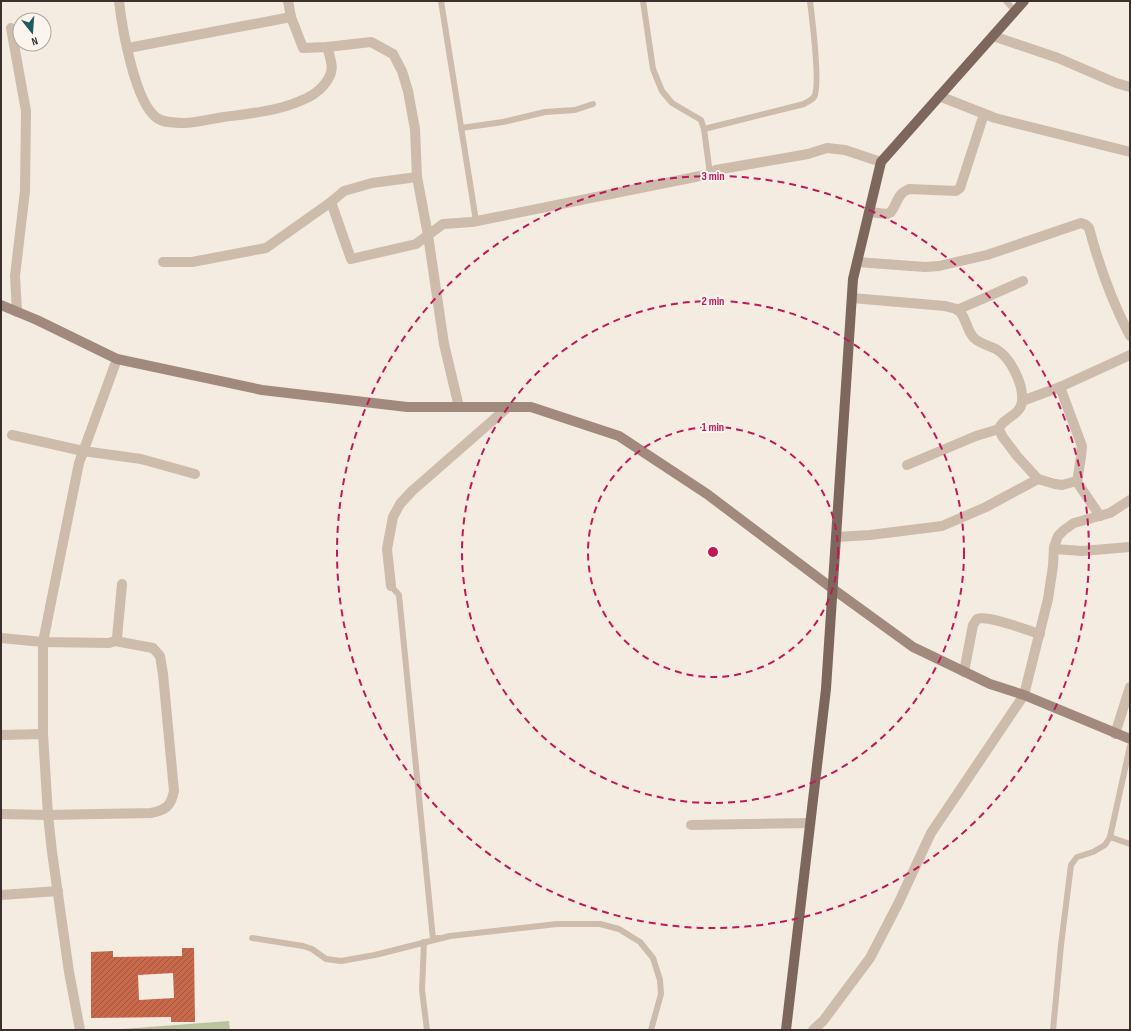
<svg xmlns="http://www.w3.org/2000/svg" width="1131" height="1031" font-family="'Sofia Sans Condensed',sans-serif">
	<defs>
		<pattern id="building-hatch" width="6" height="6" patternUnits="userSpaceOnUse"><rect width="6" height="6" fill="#c8694b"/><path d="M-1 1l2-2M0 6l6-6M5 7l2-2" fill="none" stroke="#a4573f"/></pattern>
	</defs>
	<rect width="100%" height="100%" fill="#f4ebe1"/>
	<polygon fill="#b8c4a0" points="229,1021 230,1030 109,1030"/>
	<path fill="url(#building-hatch)" fill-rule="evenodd" d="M182 948H194L195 1022H171V1017L91 1018V952L113 951V957L182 956ZM173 973 174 998 139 1000 138 975Z"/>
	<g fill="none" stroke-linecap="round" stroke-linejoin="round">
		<g stroke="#cdbbac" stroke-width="6">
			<polyline points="441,1 476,221"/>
			<polyline points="643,1 653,69 662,91 672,103 701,120 704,129 710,174"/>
			<polyline points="1006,1 1015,11"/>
			<polyline points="461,128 503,122 545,112 575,110 593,104"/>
			<path d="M704 129 804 104C807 102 812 100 814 97 821 86 812 18 810 1"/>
			<polyline points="391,586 399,595 433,939 438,938"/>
			<polyline points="1110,837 1130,844"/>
			<polyline points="252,938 303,946 312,949 326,959 341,961 375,955 450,936 557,924 600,924 619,929 640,942 653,958 660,980 661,994 651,1030"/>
			<polyline points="424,942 422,990 427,1030"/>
			<polyline points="1053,1030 1061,945 1071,865 1077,857 1093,852 1105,845 1110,837 1130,746"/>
		</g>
		<g stroke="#cdbbac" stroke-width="10">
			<path d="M119 1C122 28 135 103 157 118 164 123 176 123 184 123 197 123 210 119 223 117 247 114 278 111 300 101 308 98 317 93 323 86 336 72 332 63 327 47"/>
			<polyline points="288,1 291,17 303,48 327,47 371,42 393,54 402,71 408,91 415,129 417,177 428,235 444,344 459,407"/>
			<polyline points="11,28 26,111 25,191 15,276 17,312"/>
			<polyline points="993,36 1058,58 1116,83 1130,87"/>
			<polyline points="128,48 291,17"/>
			<polyline points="939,96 995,118 1130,152"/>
			<polyline points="331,202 351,259 416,244 443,224 472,222 710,174 716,170 808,154 827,148 845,150 881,162"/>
			<path d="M869 212 887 214 891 212C898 202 897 194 909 189L956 191 960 188 984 114"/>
			<polyline points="163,262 192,262 266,248 331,202 344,191 372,183 417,177"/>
			<path d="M857 262 925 267 939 266 987 255 1081 223 1086 225 1089 228C1099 265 1112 302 1130 336"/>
			<path d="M852 298 945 306C948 307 953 308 957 309 966 315 966 330 974 338 979 343 989 346 996 349 1011 358 1024 385 1022 402 1020 416 1002 418 999 429L1002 436 1017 456 1038 479 1055 484 1062 485 1073 482H1077L1100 516"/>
			<polyline points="957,310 1023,281"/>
			<polyline points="1060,387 1082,446 1081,457 1077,482"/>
			<polyline points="1022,401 1060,387 1130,355"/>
			<polyline points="12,435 83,451 141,459 195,474"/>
			<polyline points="907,465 976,436 999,429"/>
			<polyline points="836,537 870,535 942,526 986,507 1038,479"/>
			<polyline points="1054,549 1082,551 1130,547"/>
			<polyline points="391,586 387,549 393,517 400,504 412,491 508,407"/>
			<polyline points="1,638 43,642 109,643 115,641 117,638 122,584"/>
			<path d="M964 672 973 625 977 619C990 615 1025 630 1040 634"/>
			<polyline points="1115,734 1130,687"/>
			<polyline points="1,735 43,734"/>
			<path d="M1 814 48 815 151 813C166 810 171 806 174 791L163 674 160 656 153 648 115 641"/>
			<polyline points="691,825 810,823"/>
			<polyline points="1,895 58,891"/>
			<polyline points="80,1030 69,972 52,852 48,815 43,734 43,642 79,463 117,359"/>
			<polyline points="813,1030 823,1021 870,958 898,904 931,833 1024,695 1048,599 1053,566 1054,547 1058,536 1064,530 1074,523 1110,513 1130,500"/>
		</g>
		<polyline stroke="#a18a7d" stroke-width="10" points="1,305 37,320 117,359 262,390 407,407 531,407 619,436 707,494 833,589 913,647 990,684 1024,695 1130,739"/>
		<polyline stroke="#7d675c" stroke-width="10" points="786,1030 826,689 853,279 881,162 1024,1"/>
	</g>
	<g fill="none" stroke="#c2185b" stroke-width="2" stroke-dasharray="7 5">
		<circle cx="713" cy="552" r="125"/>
		<circle cx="713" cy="552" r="251"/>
		<circle cx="713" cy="552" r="376"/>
	</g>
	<circle cx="713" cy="552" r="6" fill="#c2185b" stroke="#fbf5ee" stroke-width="2"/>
	<g font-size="12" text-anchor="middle" font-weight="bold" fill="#c2185b" stroke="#fbf5ee" stroke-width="4" stroke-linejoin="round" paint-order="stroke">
		<text x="713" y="180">3 min</text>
		<text x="713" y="305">2 min</text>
		<text x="713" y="431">1 min</text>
	</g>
	<rect width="1131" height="1031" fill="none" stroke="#3b302b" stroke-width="4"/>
	<g transform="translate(32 32) rotate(163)"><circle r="19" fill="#fbf5ee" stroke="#aea6a0"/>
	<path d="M0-3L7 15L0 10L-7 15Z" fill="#1f5a5e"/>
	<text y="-6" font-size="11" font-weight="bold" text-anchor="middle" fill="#3b302b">N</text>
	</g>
</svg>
